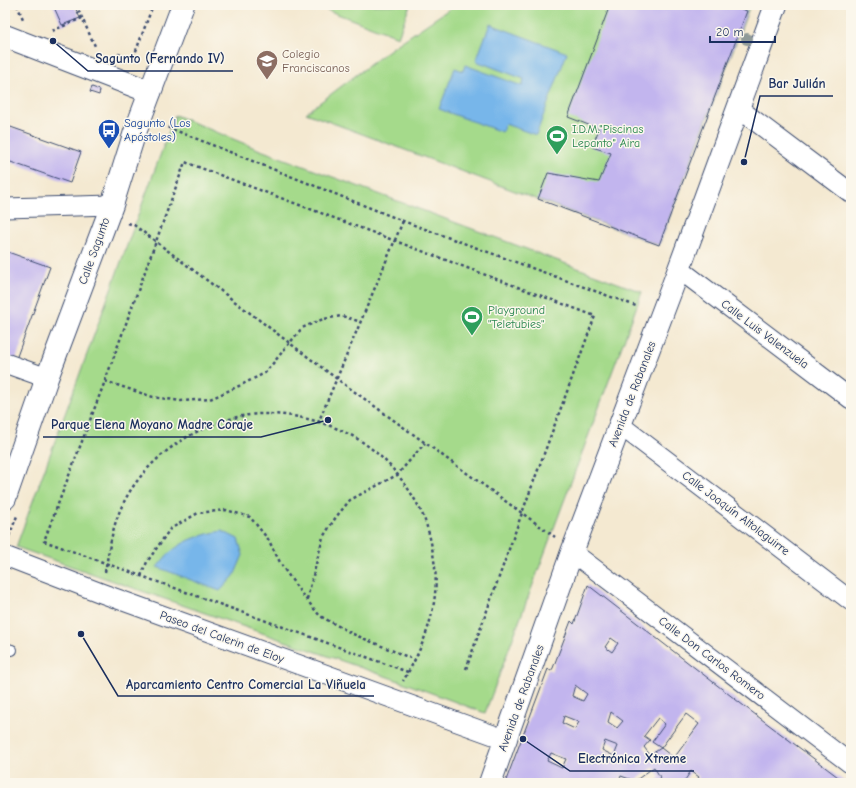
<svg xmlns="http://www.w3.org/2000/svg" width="856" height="788" font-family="'Comic Neue',sans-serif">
	<rect width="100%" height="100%" fill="#fbf7ec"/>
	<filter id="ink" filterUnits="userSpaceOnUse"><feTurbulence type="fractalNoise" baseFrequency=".025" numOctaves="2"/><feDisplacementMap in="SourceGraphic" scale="8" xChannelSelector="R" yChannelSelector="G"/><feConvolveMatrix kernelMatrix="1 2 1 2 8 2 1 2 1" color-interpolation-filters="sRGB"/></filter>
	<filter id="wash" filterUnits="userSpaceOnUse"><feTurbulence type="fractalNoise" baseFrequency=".012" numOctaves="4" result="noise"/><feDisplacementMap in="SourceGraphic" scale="16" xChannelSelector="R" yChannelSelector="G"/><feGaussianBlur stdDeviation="0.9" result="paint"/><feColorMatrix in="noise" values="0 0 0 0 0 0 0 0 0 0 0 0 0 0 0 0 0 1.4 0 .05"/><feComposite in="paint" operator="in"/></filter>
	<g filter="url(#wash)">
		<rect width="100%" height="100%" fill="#f4e9d1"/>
		<g fill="#a5da8b" stroke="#608474">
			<polygon points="320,5 410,5 398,37 319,7"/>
			<polygon points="455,5 750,5 659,245 306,113 392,48"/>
			<polygon points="175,115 255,148 642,292 485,713 402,682 16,547"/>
		</g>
		<g fill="#77b6ea" stroke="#4972a4">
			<polygon points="490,24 567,53 536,135 505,124 502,132 439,109 455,68 463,71 465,65 522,86 524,79 476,61"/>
			<path d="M222 531 238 539 243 555 234 576 220 591 157 567C162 562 166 555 172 551 186 539 204 534 222 531Z"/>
		</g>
		<g id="blocks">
			<g fill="#c2b5ee" fill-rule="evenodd">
				<polygon points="53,5 74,5 80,18 62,25"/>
				<polygon points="610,5 730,5 747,11 659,245 538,199 548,173 599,182 611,153 592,147 599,129 568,117"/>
				<polygon points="92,87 100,90 99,95 90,92"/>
				<polygon points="5,125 81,152 70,183 5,160"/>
				<polygon points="5,251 50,267 16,359 5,355"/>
				<path d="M588 585 744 706 846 783H804L800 780 797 783H695L699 777 691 771 683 783H655L660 777 654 767 635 781 621 776 618 783H602L594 781V783H588L584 781 583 783H547L539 780 537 783H505L548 669 551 671 553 668 571 621 574 624ZM611 638 618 643 612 652 605 647ZM575 685 587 694 583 701 572 696ZM611 712 623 721 617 728 608 722ZM686 714 699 724 674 758 661 748 650 755 644 747 650 740 644 736 658 718 665 724 652 742 661 748ZM564 716 579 722 575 729 562 723ZM605 741 618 746 614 756 602 750ZM551 753 566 759 562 768 547 761Z"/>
			</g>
		</g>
	</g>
	<g filter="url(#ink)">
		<use href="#blocks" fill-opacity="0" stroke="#3c4b6f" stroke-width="1"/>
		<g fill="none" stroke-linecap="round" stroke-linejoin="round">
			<g stroke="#3c4b6f" stroke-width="12">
				<polyline id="lane" points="5,648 12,650"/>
			</g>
			<g stroke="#3c4b6f" stroke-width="21">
				<g id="street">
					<polyline points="738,108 851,193"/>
					<polyline points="5,208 112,205"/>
					<polyline points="679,269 851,399"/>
					<polyline points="5,363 47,378"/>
					<polyline points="620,425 851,601"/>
					<polyline points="572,552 851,764"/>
					<polyline points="5,556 101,593 507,740"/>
				</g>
			</g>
			<g stroke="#3c4b6f" stroke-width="24">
				<g id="secondary">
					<polyline points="5,36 150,92"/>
					<polyline points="5,498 47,378 112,205 134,135 183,5"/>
					<polyline points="490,783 572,552 679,269 776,5"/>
				</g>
			</g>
			<g stroke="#3c4b6f" stroke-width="2.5" stroke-dasharray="3 3" stroke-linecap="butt">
				<polyline points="17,5 23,19"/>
				<polyline points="76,5 95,46"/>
				<polyline points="52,31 82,18"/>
				<polyline points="118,54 133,59 153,5"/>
				<polyline points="162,125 403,221 636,306"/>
				<polyline points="128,223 134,225 155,241 337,379 555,537"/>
				<polyline points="105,381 153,397 181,401 210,399 239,386 265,373 302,328 323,319 342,316 361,322"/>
				<polyline points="318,423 403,221"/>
				<polyline points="9,536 17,516"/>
				<path d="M105 572C109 550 112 527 122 506 134 480 155 458 179 442 204 426 237 413 267 414 297 414 330 423 356 438 385 455 411 487 424 518 429 531 432 546 434 560 441 603 425 645 403 681"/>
				<polyline points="141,576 147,562 170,529 198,513 226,510 250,517 268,539 282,566 301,593 320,616 353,634 415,660"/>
				<polyline points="307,599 323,537 336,517 350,500 397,475 425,443"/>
				<polyline points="408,672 44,541 105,381 185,162 595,316 522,513 466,669"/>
			</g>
			<use href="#lane" stroke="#fff" stroke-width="10"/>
			<use href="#street" stroke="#fff" stroke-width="19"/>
			<use href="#secondary" stroke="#fff" stroke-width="22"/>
		</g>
		<circle fill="#909a98" cx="747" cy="39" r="6"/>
	</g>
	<defs>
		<g id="school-pin" transform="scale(1.15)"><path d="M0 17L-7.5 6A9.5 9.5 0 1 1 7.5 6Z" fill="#8d6e63" stroke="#fbf7ec"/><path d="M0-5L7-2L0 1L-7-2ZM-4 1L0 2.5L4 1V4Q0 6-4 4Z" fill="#fff"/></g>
		<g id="bus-pin" transform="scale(1.15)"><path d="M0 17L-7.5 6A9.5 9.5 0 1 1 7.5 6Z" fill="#1a4fb4" stroke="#fbf7ec"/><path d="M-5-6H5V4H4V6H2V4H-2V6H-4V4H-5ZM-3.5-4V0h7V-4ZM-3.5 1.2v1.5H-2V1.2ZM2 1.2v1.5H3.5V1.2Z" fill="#fff"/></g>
		<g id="stadium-pin" transform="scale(1.15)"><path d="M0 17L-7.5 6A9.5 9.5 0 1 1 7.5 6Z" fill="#2e9e5b" stroke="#fbf7ec"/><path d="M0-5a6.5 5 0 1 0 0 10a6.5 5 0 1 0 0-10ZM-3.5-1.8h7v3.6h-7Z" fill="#fff"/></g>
	</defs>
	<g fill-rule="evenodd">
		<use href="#school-pin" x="267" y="61"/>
		<use href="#bus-pin" x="109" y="130"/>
		<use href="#stadium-pin" x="557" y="136"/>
		<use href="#stadium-pin" x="472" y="317"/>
	</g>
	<g text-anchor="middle" stroke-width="3" stroke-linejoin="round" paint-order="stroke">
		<g font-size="12" fill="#785e54" stroke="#fbf7ec" text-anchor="start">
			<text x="282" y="58">Colegio<tspan x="282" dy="14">Franciscanos</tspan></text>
		</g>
		<g font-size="12" fill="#164399" stroke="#fbf7ec" text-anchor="start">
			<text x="124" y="127">Sagunto (Los<tspan x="124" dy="14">Apóstoles)</tspan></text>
		</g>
		<g font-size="12" fill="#27864d" stroke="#fbf7ec" text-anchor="start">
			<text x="572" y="133">I.D.M."Piscinas<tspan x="572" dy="14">Lepanto" Aira</tspan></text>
			<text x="488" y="314">Playground<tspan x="488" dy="14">"Teletubies"</tspan></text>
		</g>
		<g font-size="12" fill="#1b2f5e" stroke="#fbf7ec">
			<text transform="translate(94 251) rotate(-70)" y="4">Calle Sagunto</text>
			<text transform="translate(765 334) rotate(37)" y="4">Calle Luis Valenzuela</text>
			<text transform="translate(632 394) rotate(-69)" y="4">Avenida de Rabanales</text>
			<text transform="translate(736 513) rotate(37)" y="4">Calle Joaquín Altolaguirre</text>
			<text transform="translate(222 637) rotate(20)" y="4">Paseo del Calerin de Eloy</text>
			<text transform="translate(712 658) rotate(37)" y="4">Calle Don Carlos Romero</text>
			<text transform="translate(521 698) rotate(-70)" y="4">Avenida de Rabanales</text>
		</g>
	</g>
	<path fill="none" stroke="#1b2f5e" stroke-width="1.5" d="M53 41L88 71H233M744 162L760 96H833M328 420L261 437H43M81 634L118 696H374M523 739L570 771H694"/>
	<g fill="#1b2f5e" stroke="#fbf7ec" stroke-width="1.5">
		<circle cx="53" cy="41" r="4"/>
		<circle cx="744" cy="162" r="4"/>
		<circle cx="328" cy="420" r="4"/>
		<circle cx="81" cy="634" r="4"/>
		<circle cx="523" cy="739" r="4"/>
	</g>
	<g font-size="13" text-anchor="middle" font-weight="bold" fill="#1b2f5e" stroke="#fbf7ec" stroke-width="3" stroke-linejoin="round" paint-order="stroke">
		<text x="160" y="63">Sagunto (Fernando IV)</text>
		<text x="797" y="88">Bar Julián</text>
		<text x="152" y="429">Parque Elena Moyano Madre Coraje</text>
		<text x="246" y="689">Aparcamiento Centro Comercial La Viñuela</text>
		<text x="632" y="763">Electrónica Xtreme</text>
	</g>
	<rect width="856" height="788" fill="none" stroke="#fbf7ec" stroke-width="20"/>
	<path d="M710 36v6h65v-6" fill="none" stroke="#1b2f5e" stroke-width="2"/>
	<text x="716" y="36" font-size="12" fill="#1b2f5e" stroke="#fbf7ec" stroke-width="3" paint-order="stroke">20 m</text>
</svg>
